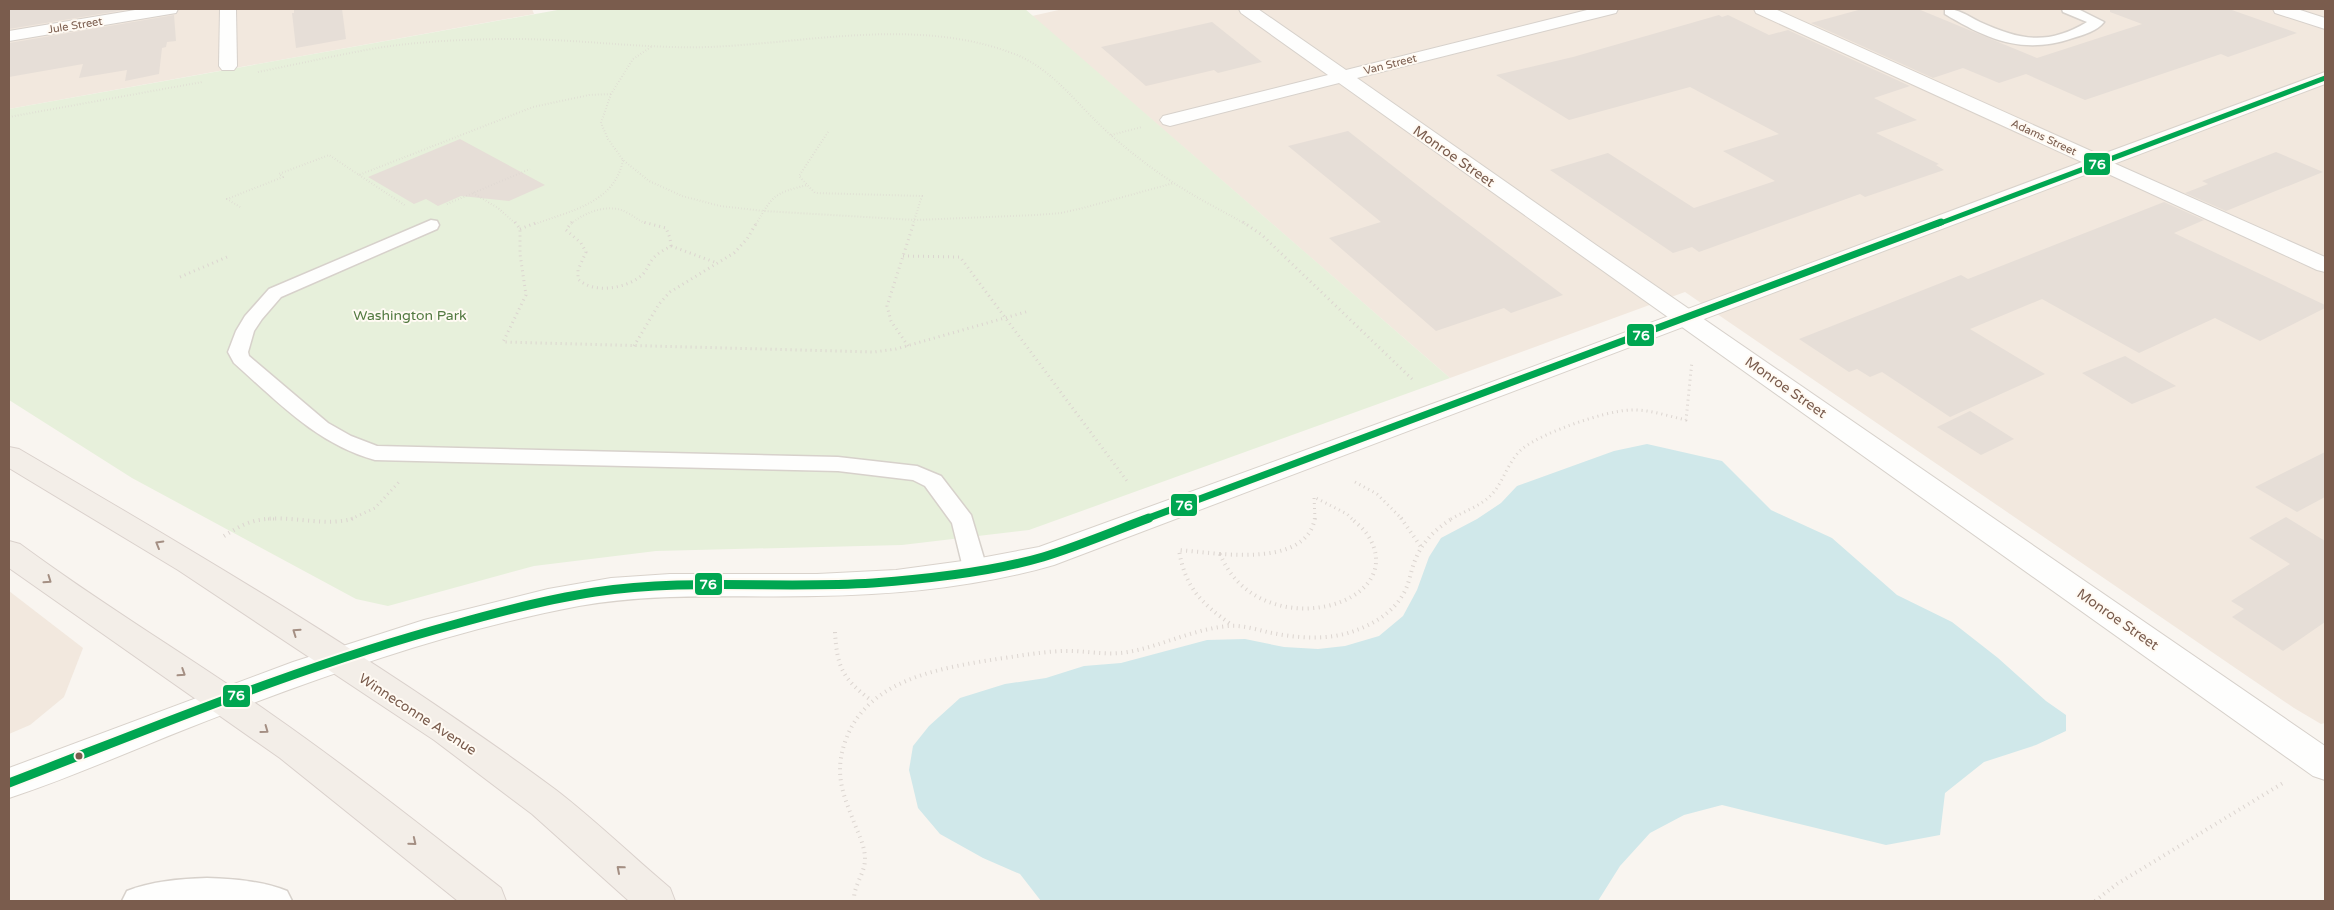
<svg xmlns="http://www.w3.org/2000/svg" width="2334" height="910" font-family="'Varela Round',sans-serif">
	<rect width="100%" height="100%" fill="#f9f5f0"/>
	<g fill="#f2e8de">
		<polygon points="9,9 532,9 534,14 9,109"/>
		<polygon points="1063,9 2325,9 2325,723 2321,724 2294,708 1685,292 1450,378 1032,16"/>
		<polygon points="9,591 83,648 64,697 30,725 9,734"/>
	</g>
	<polygon fill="#e7f0db" points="563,9 1025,9 1450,378 1029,530 902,545 656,551 534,566 388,606 356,599 132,478 9,400 9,109"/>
	<polygon fill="#d0e8ea" points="1647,444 1722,461 1771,510 1832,538 1897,595 1952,622 1998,658 2046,701 2066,715 2066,731 2036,745 1984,762 1945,793 1940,835 1886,845 1722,805 1684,815 1650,833 1620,866 1598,901 1041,901 1020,874 983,858 940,834 918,808 909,770 913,746 929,726 960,698 1005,684 1046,678 1084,666 1121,663 1207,640 1245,639 1284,647 1318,649 1345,646 1379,636 1403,616 1417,590 1429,557 1441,538 1477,519 1501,503 1517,486 1614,451"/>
	<g fill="#e6ded7">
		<polygon points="9,9 131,9 9,29"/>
		<polygon points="294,9 342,9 346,39 296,48 292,13 294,13"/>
		<polygon points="1862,9 1918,9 2037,58 2142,24 2110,12 2110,9 2229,9 2297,33 2228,57 2221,54 2085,100 2026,74 1999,83 1963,68 1933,78 1811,23"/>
		<polygon points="174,15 176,41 167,42 166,47 162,48 159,74 125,81 127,70 79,78 83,64 9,77 9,43"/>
		<polygon points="1719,15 1722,17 1728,15 1769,35 1788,30 1910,86 1874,98 1917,120 1876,133 1939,164 1936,165 1944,170 1865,197 1860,194 1699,252 1692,247 1673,253 1550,170 1608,153 1694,208 1775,181 1723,151 1779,134 1690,87 1569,120 1496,75 1573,57"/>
		<polygon points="1212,22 1262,62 1218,73 1214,70 1146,86 1101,47"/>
		<polygon points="1348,131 1430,195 1563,295 1511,313 1504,308 1436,331 1329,238 1381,222 1288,146"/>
		<polygon points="460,139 545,185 509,201 461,196 438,206 426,199 414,204 368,177"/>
		<polygon points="2276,152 2323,172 2226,211 2185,193 2208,184 2202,181"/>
		<polygon points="2164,202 2204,220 2174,233 2325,305 2325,308 2260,341 2215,318 2139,353 2042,299 1970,329 2045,374 1950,417 1882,372 1870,377 1857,369 1849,372 1799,339 1961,275 1968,279"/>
		<polygon points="2125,356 2176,386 2132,404 2082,373"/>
		<polygon points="1970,411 2014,439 1981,455 1937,427"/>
		<polygon points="2325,452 2325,497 2297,512 2255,487"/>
		<polygon points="2286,517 2325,541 2325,622 2283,651 2232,617 2244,609 2231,601 2290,564 2249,538"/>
	</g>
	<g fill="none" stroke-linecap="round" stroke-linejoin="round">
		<g stroke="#d7d1cb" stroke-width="3">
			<g id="lane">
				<path d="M1945 9C1959 9 1966 15 1980 22 2020 40 2047 46 2087 22L2063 12 2062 9H2078L2104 22C2097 31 2083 35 2073 38 2024 55 1988 40 1945 14Z"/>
				<path d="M431 220 437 221 439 225 437 229 281 297 262 319 254 331 248 352 249 356 328 423 351 436 377 446 838 457 917 466 941 476 971 515 988 572 984 578 976 581 968 578 964 572 952 523 925 486 913 480 838 471 375 460C317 444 278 402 234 363L228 352 236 331 245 316 269 289Z"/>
				<path d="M207 878C234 879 262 881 287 891L292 901H122L127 891C152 881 179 879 207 878Z"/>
			</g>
		</g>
		<g stroke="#d7d1cb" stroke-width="2">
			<g id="street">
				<polygon points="141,9 178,9 176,13 170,14 9,41 9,31"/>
				<polygon points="220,9 236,9 237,66 234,70 222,70 219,66"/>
				<polygon points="1239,9 1258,9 1346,70 1591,9 1618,9 1616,13 1357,78 1596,245 2325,746 2325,780 2313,776 1339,83 1170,126 1163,124 1160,120 1163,116 1328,75 1241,13"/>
				<polygon points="2273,9 2297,9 2325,18 2325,29 2275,13"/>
				<polygon points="2100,157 2325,257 2325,272 2317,270 2093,167 2090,163 2093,159"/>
			</g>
		</g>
		<g stroke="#d9d2cb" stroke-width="2">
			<path id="secondary" d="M1754 9H1775L2100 155 2325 72V84L1054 565C978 587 896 595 817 596 738 598 658 592 579 606 446 631 316 678 191 727 130 751 70 778 9 798V768L293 662 424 620 548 589 611 578 670 574H817L896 570 970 560 1039 547 1465 392 2082 162 1756 13Z"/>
		</g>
		<g stroke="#dad1cc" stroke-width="2">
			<g id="primary">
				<path d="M9 447 19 449C202 556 386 664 556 790 595 820 632 856 670 888L675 901H629L532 814 434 740 178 570 9 468Z"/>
				<path d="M9 541 20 544C101 604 188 656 271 714 350 769 425 829 501 888L506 901H458L280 758 9 568Z"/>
			</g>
		</g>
		<g stroke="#dcd5d0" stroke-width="2" stroke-dasharray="0.5 2.5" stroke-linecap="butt">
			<polyline points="651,47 633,59 611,94 601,123 608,139 623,160 649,181 682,196 720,206 764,211 916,220 1036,215 1061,213 1083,208 1174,183"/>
			<path d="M258 72C298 64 337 55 377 48 422 41 468 39 514 39 579 39 644 49 709 47 810 43 919 16 1017 55 1057 72 1081 110 1113 137 1135 156 1160 175 1185 190 1204 202 1225 212 1245 224"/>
			<polyline points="9,117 202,82"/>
			<polyline points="828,132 799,176 815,193 922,196 913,224"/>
			<polyline points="1111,135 1142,127"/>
			<polyline points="359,175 406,206"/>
			<polyline points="473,193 498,208 516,224"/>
			<polyline points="447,204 530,169"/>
			<polyline points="240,207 227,199 283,177 279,174 329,155 359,175 533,107 589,95 611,94"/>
			<path d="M535 224C570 211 615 203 623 160"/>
			<path d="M571 224C584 212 610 203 626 212 634 216 639 221 647 224"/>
			<path d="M756 224C774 194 773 194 807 185"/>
		</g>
		<g stroke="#dcd5d0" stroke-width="3" stroke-dasharray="1 4" stroke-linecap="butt">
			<polyline points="515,222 520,229 520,254 526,295 503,342 874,352 896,349 1029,311"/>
			<path d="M572 222 566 230 581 243 586 252 578 270V279C593 294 625 289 641 276 646 272 648 265 652 260 657 253 664 250 671 246L670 238 666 228 643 222"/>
			<polyline points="1243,222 1262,235 1412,379"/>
			<polyline points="520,229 538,222"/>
			<polyline points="671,246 717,263"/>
			<polyline points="903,256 960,257 1127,481"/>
			<polyline points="180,277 227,257"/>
			<polyline points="634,346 659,304 670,292 734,253 747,239 757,222"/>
			<polyline points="908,346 891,321 887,306 914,222"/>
			<polyline points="1355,482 1377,494 1402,519"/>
			<polyline points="268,519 277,519"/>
			<polyline points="351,519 375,508 399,482"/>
			<polyline points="1315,519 1314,497 1347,514 1352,519"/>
			<path d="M1451 519C1464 511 1482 506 1493 493 1504 480 1509 460 1522 449 1541 433 1605 411 1630 410 1648 409 1668 416 1686 420L1692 361"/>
		</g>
		<g stroke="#dcd5d0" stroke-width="4" stroke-dasharray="1 4.5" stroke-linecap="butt">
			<polyline points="1401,518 1421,547"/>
			<path d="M224 536C235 529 246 522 259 520 290 514 324 528 355 518"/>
			<path d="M1220 554C1252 556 1308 558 1315 518"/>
			<path d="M1220 554C1259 649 1415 605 1367 534 1363 528 1356 523 1351 518"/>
			<path d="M1220 554 1179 550C1185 588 1202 604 1232 625"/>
			<path d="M835 632C837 668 843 679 872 701"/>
			<path d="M854 901C853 886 865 874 865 859 865 849 861 839 857 830 845 798 833 777 845 742 866 679 941 668 997 659 1019 656 1040 652 1062 651 1084 650 1105 656 1128 652 1162 646 1193 629 1229 626 1242 625 1255 629 1267 632 1295 638 1327 641 1354 631 1372 625 1392 613 1402 596 1409 586 1410 574 1414 563 1421 543 1435 529 1453 518"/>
			<polyline points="2095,901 2117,884 2283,783"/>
		</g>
		<use href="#lane" fill="#fefefd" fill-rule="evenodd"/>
		<use href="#street" fill="#fefefd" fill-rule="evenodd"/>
		<use href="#secondary" fill="#fefefd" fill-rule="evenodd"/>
		<use href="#primary" fill="#f3eee8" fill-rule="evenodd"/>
		<g stroke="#fffaf3" stroke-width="8">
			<polyline id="bus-1-far2" points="1938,224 2325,78"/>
		</g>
		<g stroke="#fffaf3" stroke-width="11">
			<polyline id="bus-1-far1" points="1146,519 1941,222"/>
		</g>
		<g stroke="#fffaf3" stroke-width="13">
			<path id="bus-1" d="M9 783C157 726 303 665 456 624 502 611 548 599 595 592 687 578 780 589 873 583 927 579 992 572 1043 557 1079 546 1114 531 1149 518"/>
		</g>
		<use href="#bus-1-far2" stroke="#00a651" stroke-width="5"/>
		<use href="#bus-1-far1" stroke="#00a651" stroke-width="7"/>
		<use href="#bus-1" stroke="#00a651" stroke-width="9"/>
	</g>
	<defs><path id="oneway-chevron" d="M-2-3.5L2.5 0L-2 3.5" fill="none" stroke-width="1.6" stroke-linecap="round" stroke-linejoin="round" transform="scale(1.25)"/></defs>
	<g stroke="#a48f83">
		<use href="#oneway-chevron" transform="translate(159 544) rotate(-150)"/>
		<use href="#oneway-chevron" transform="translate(48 580) rotate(35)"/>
		<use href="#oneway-chevron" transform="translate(296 632) rotate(-145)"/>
		<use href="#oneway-chevron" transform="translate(182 673) rotate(33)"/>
		<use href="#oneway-chevron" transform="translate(265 730) rotate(36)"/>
		<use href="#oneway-chevron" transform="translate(413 842) rotate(39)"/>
		<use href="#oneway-chevron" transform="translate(620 869) rotate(-139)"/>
	</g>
	<circle fill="#7a5c4d" stroke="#fffaf3" stroke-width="2" cx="79" cy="756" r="4.5"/>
	<g text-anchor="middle" stroke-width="4" stroke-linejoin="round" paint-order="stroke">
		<g font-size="11" fill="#7a5c4d" stroke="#fffaf3">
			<text transform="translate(75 25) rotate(-9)" y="4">Jule Street</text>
			<text transform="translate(1390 64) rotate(-14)" y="4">Van Street</text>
			<text transform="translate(2044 137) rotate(25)" y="4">Adams Street</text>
		</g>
		<g font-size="14" fill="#7a5c4d" stroke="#fffaf3">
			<text transform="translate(1454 156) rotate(35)" y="5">Monroe Street</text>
			<text transform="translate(1786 387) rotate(35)" y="5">Monroe Street</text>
			<text transform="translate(2118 619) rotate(35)" y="5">Monroe Street</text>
			<text transform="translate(418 714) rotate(33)" y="5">Winneconne Avenue</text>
		</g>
		<g font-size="14" fill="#537a41" stroke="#fffaf3">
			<text x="410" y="320">Washington Park</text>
		</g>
	</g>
	<g stroke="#fffaf3" stroke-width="2">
		<rect x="2083" y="152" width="28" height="24" rx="5" fill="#00a651"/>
		<rect x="1626" y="323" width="29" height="24" rx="5" fill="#00a651"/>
		<rect x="1170" y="493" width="28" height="24" rx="5" fill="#00a651"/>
		<rect x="694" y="572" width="29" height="24" rx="5" fill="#00a651"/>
		<rect x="222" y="684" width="29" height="24" rx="5" fill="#00a651"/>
	</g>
	<g font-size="14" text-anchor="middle" font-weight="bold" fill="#fff">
		<text x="2097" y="169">76</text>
		<text x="1641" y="340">76</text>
		<text x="1184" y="510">76</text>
		<text x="708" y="589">76</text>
		<text x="236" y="700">76</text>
	</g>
	<rect width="2334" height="910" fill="none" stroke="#7a5c4d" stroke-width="20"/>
</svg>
